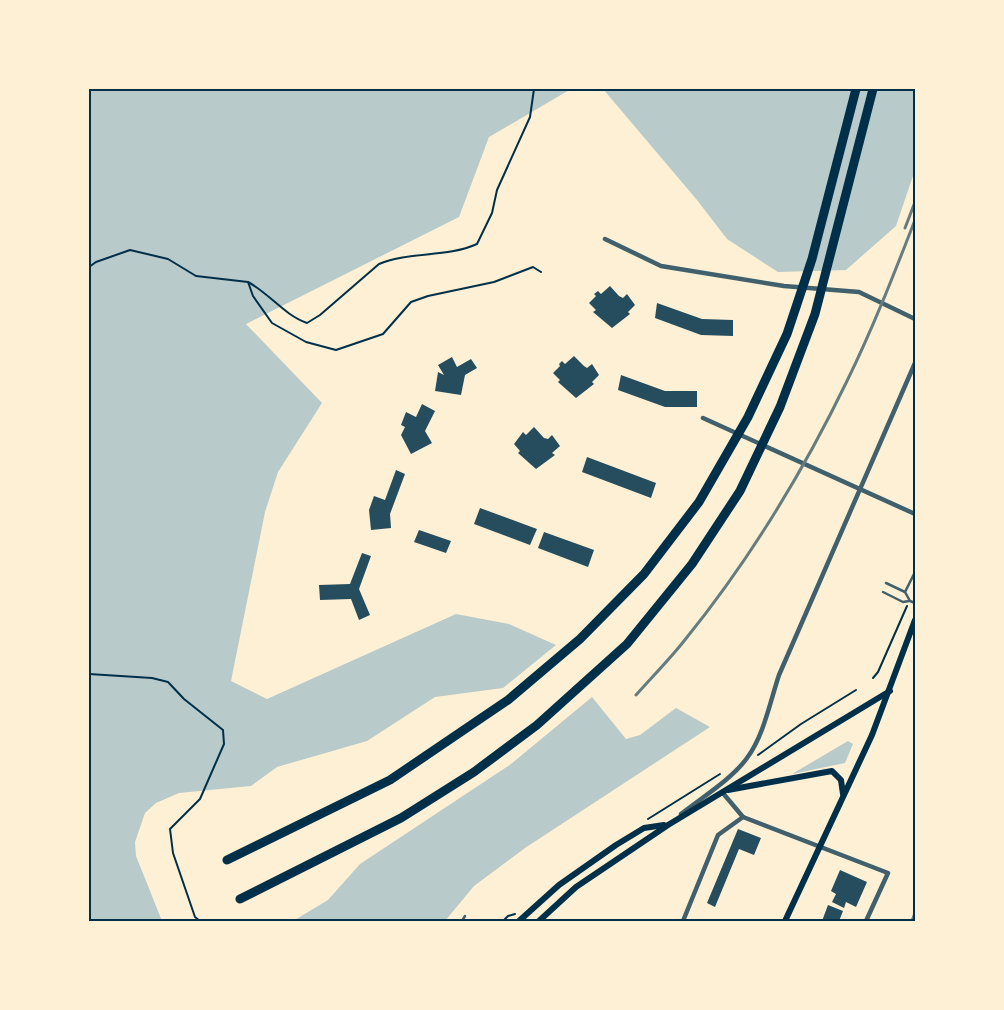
<svg xmlns="http://www.w3.org/2000/svg" width="1004" height="1010" font-family="Cabin,sans-serif">
	<rect width="100%" height="100%" fill="#fdf0d5"/>
	<g fill="#b9caca">
		<polygon points="89,89 571,89 489,137 459,217 246,324 322,403 278,472 265,512 231,681 267,699 456,614 509,624 556,645 503,688 435,697 367,741 277,767 251,786 179,793 156,803 145,813 135,842 136,856 162,921 89,921"/>
		<polygon points="603,89 915,89 915,170 896,226 846,270 778,272 727,239 697,200"/>
		<polygon points="592,697 626,739 640,735 676,708 710,727 525,848 474,886 445,921 293,921 328,900 360,864 511,764"/>
		<polygon points="848,741 853,744 845,763 792,774"/>
	</g>
	<g fill="#264d5e">
		<polygon points="610,286 619,296 623,298 627,294 635,305 628,312 630,314 612,328 593,312 596,310 589,303 596,296 594,294 598,291 601,294"/>
		<polygon points="657,303 702,319 733,320 733,336 701,335 655,318"/>
		<polygon points="574,356 584,366 587,368 592,364 599,375 592,382 594,384 576,398 558,382 560,380 553,373 560,366 559,364 562,361 565,364"/>
		<polygon points="452,357 457,367 471,359 477,368 465,375 461,395 435,391 438,372 444,375 438,365"/>
		<polygon points="621,375 665,391 697,391 697,407 665,407 618,390"/>
		<polygon points="422,404 435,411 425,431 432,443 411,454 401,435 405,427 401,425 406,412 416,417"/>
		<polygon points="534,427 544,438 548,439 552,435 560,446 552,453 555,455 536,469 518,453 520,451 514,444 523,432 526,435"/>
		<polygon points="587,457 656,483 651,498 582,472"/>
		<polygon points="396,470 405,474 390,514 391,528 371,530 369,510 374,496 385,500"/>
		<polygon points="480,508 537,529 530,545 474,524"/>
		<polygon points="419,530 451,541 446,553 414,542"/>
		<polygon points="544,532 594,550 588,567 538,548"/>
		<polygon points="362,553 371,556 359,589 370,615 359,620 351,599 320,600 319,585 350,584"/>
		<polygon points="738,829 761,838 754,855 739,849 715,907 707,903"/>
		<polygon points="840,870 867,882 856,907 846,902 844,908 832,902 836,894 831,891"/>
		<polygon points="828,905 843,911 839,921 822,921"/>
	</g>
	<g fill="none" stroke-linecap="round" stroke-linejoin="round">
		<g stroke="#003049" stroke-width="2">
			<polyline points="89,267 96,262 130,250 168,259 196,276 248,282 253,296 272,323 306,342 336,350 383,334 411,302 428,296 494,282 533,267 541,272"/>
			<path d="M248 282C269 293 284 315 307 323L320 315 379 264C410 251 446 258 477 244L492 213 497 190 530 117 534 89"/>
			<polyline points="89,674 152,678 168,682 184,699 223,730 224,744 200,799 170,829 173,853 195,917 200,921"/>
			<polyline points="873,678 878,672 907,606"/>
			<polyline points="758,755 801,724 856,690"/>
			<polyline points="648,819 720,774"/>
			<polyline points="503,921 508,916 515,914"/>
		</g>
		<g stroke="#3f606c" stroke-width="2.5">
			<polyline points="886,583 905,592 910,601 915,603"/>
			<polyline points="883,592 903,602 909,601"/>
			<polyline points="905,592 915,572"/>
			<polyline points="462,921 465,916"/>
		</g>
		<g stroke="#3f606c" stroke-width="4.5">
			<polyline points="605,239 661,266 784,286 859,292 915,319"/>
			<polyline points="703,418 915,514"/>
			<path d="M681 814C701 798 732 779 747 758 764 735 770 702 779 675L915 363"/>
			<polyline points="743,817 888,873 866,921"/>
			<polyline points="683,921 718,835 743,817 722,792"/>
			<polyline points="914,921 915,919"/>
		</g>
		<g stroke="#003049" stroke-width="6">
			<polyline points="728,790 832,771 841,780 843,794"/>
			<polyline points="519,921 559,885 616,845 644,828 664,825"/>
			<polyline points="539,921 576,887 668,825 890,691"/>
			<polyline points="785,921 872,735 915,620"/>
		</g>
		<g stroke="#003049" stroke-width="9">
			<polyline points="227,860 390,780 508,700 580,639 644,574 699,502 748,417 787,334 812,259 856,89"/>
			<polyline points="240,899 401,818 474,772 537,725 627,644 692,564 740,491 780,407 815,314 873,89"/>
		</g>
		<g stroke="#657d81" stroke-width="3">
			<polyline points="905,228 915,202"/>
			<path d="M636 695C652 677 669 660 684 641 748 562 803 472 847 381 873 328 894 274 915 220"/>
			<polyline points="912,921 915,913"/>
		</g>
	</g>
	<rect width="1004" height="1010" fill="none" stroke="#fdf0d5" stroke-width="180"/>
	<rect x="90" y="90" width="824" height="830" fill="none" stroke="#003049" stroke-width="2"/>
</svg>
